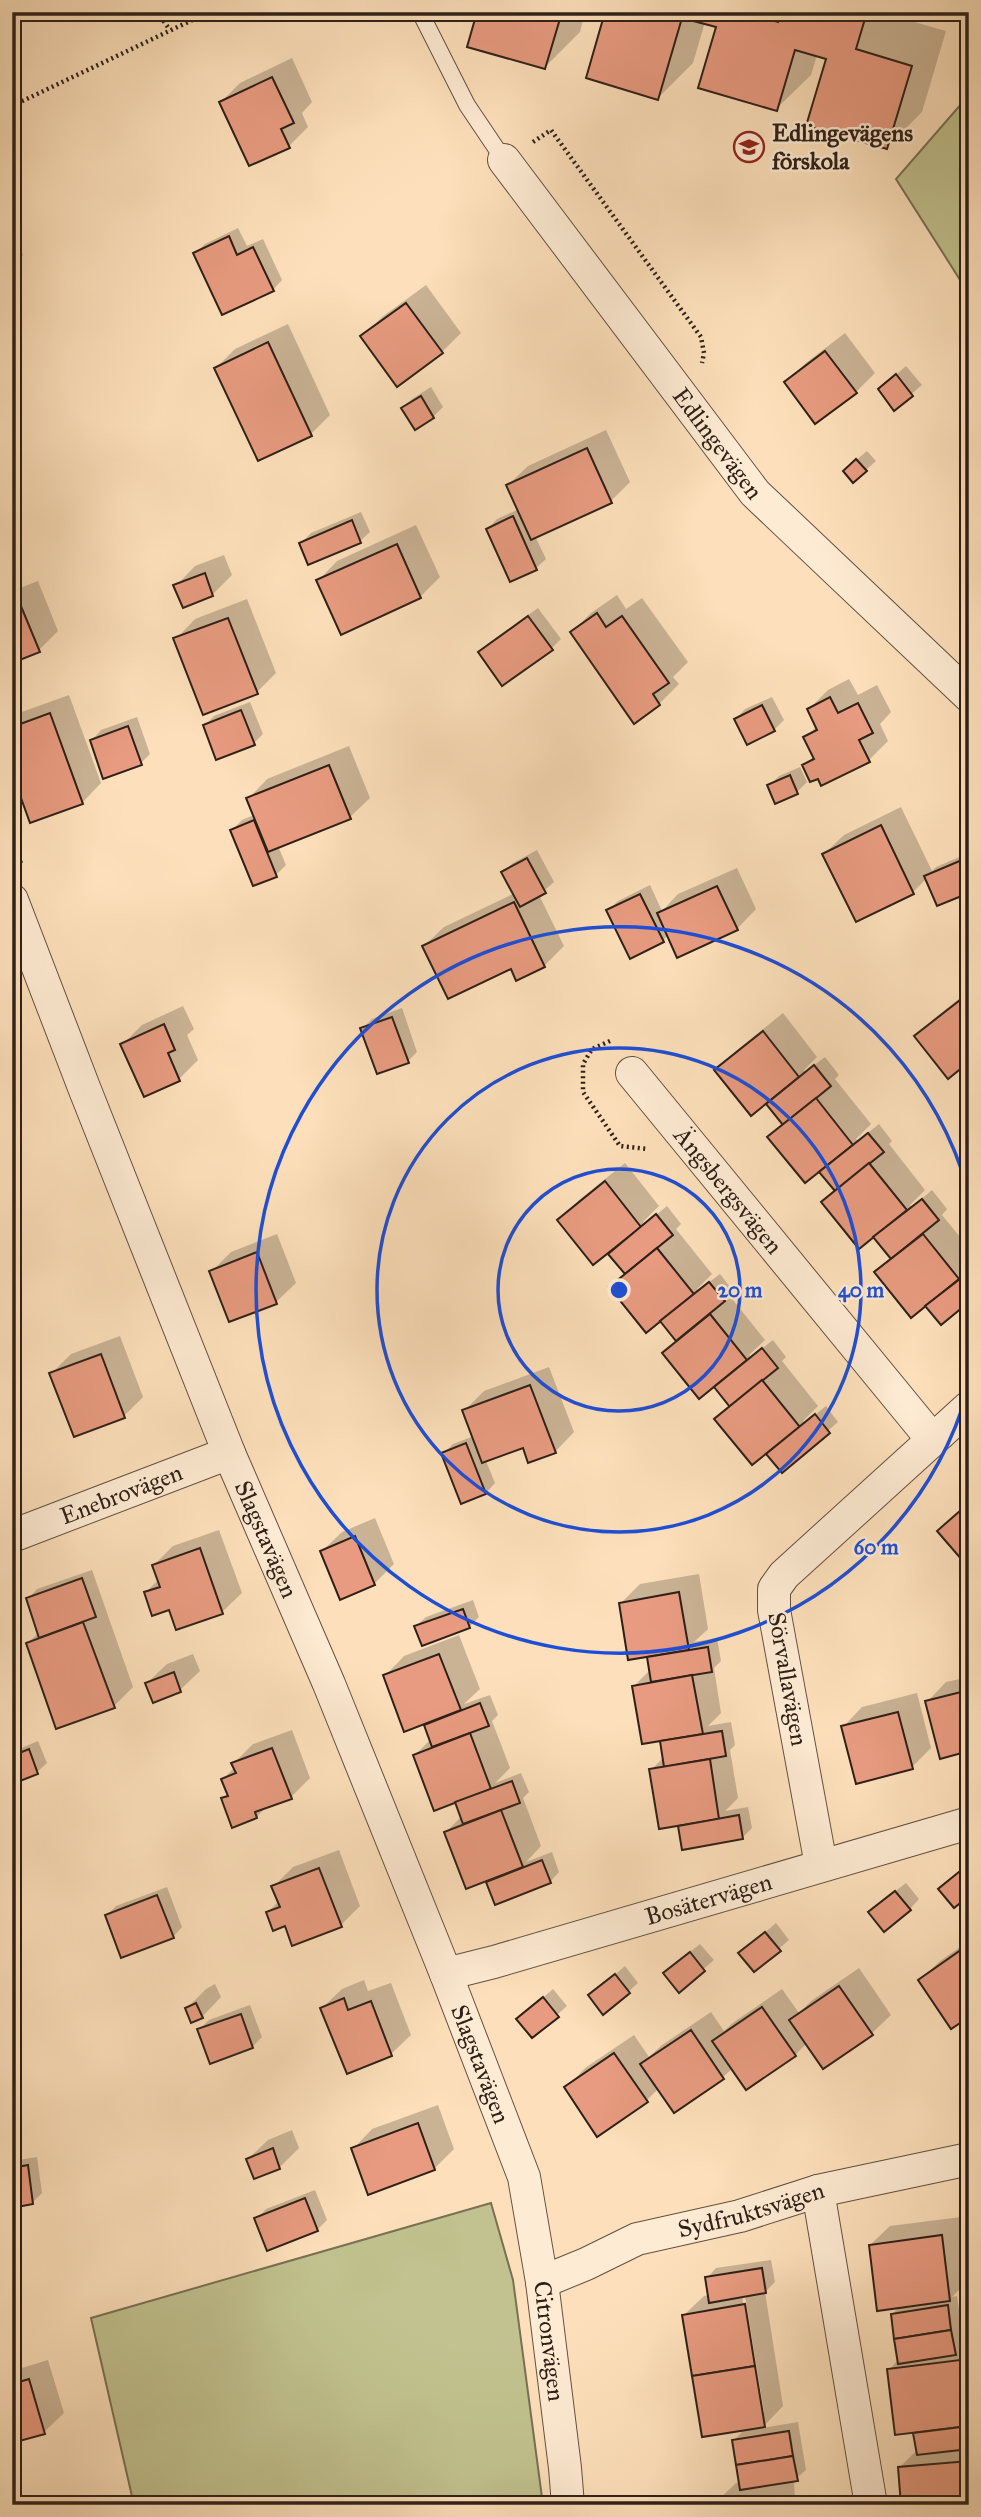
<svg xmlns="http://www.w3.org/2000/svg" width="981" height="2517" font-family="'IM FELL Great Primer',serif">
	<rect width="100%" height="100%" fill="#fde0bb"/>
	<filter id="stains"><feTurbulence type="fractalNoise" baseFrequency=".00286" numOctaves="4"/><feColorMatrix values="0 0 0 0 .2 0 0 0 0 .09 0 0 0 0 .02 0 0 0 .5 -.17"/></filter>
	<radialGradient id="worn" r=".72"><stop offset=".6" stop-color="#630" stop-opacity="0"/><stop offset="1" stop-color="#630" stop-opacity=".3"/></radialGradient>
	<g fill="#c1c28f" stroke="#787154" stroke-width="2">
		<polygon points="969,95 969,294 896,179"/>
		<polygon points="491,2203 513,2280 543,2505 134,2505 91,2318"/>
	</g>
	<g fill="#0003" fill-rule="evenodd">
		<polygon points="479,12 585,12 580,32 545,67"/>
		<polygon points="607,12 891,12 890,15 946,31 922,112 887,147 828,58 817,55 811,75 776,109 718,26 705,22 693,63 658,98"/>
		<polygon points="292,58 312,102 302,113 308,127 289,146 221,102 240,83"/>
		<polygon points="238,228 247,246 263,239 282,280 273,290 195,253 205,244"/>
		<polygon points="12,229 23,255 12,265"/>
		<polygon points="426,285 461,333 442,352 362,337 382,317"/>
		<polygon points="288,324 330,415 311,434 216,368 235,349"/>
		<polygon points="845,333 875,373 856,392 786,382 806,363"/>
		<polygon points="906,366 922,385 895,408 880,389"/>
		<polygon points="431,387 443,407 433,417 403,408 412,399"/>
		<polygon points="606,430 630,482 611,501 535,536 546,559 536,568 488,529 497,519 519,509 508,485 528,466"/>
		<polygon points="867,451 876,461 866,470 855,461"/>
		<polygon points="361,512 370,532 360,541 301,543 311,533"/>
		<polygon points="416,525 440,577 420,597 318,581 337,561"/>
		<polygon points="224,555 232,575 212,595 176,586 195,566"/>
		<polygon points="38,581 58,631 39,650 12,661 12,591"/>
		<polygon points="617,595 626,609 642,598 688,662 673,677 679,684 659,704 634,722 572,632 591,613"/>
		<polygon points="247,599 276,673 257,692 176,639 195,619"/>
		<polygon points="538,608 561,639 551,649 480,652 490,642"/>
		<polygon points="849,679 858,695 877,685 891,712 880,724 888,741 869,760 819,776 804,766 814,756 805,738 817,726 809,709 828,690"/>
		<polygon points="69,695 101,783 82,803 12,768 12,720 19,713"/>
		<polygon points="772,697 784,720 774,730 736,719 745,709"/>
		<polygon points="250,702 263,734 254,743 205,725 214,716"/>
		<polygon points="137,717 150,754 141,763 92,740 101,730"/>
		<polygon points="349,746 370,798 350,817 278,846 286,865 276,875 232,830 242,820 254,815 248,799 267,779"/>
		<polygon points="800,767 807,782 797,792 769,786 779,776"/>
		<polygon points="901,807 932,871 936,867 969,853 969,891 927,878 913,892 857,920 824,854 844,835"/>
		<polygon points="537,850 554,882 539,895 564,946 544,966 512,967 424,946 444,927 515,893 503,872 513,863"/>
		<polygon points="737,868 756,909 737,929 668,935 663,941 608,911 618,901 650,885 662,911 678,894"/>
		<polygon points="969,991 969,1060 916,1036 936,1017"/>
		<polygon points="183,1006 194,1029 187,1035 198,1060 179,1079 122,1045 142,1025"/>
		<polygon points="402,1008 417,1052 408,1061 362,1029 372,1019"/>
		<polygon points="783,1013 817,1057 804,1070 805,1072 825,1057 839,1075 835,1079 871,1124 856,1139 858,1141 879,1124 892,1141 889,1144 925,1190 910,1205 912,1207 932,1190 947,1209 942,1215 969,1248 969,1267 963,1273 965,1275 969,1272 969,1300 926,1304 877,1272 892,1257 874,1235 824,1202 836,1190 820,1169 770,1137 784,1123 766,1101 717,1070 736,1051"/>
		<polygon points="625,1163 659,1206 643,1222 645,1224 667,1206 681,1224 676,1229 712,1274 697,1289 699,1290 720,1274 733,1291 729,1295 765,1340 749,1355 751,1357 773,1340 786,1357 782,1361 818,1406 803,1421 805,1423 826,1406 838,1422 782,1470 767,1451 717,1419 731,1405 720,1379 664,1353 677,1340 661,1319 612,1287 626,1273 616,1248 559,1220 579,1200"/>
		<polygon points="277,1234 296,1283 276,1302 211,1272 231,1252"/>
		<polygon points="120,1336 143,1397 124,1416 51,1374 71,1354"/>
		<polygon points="549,1367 574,1432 555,1452 524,1445 486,1461 495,1483 486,1493 462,1502 443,1454 453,1444 474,1436 464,1411 484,1391"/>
		<polygon points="375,1518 394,1564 374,1584 322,1551 342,1532"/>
		<polygon points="219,1530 242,1593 222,1612 177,1628 170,1608 146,1592 159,1579 154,1565 173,1546"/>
		<polygon points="92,1570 133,1687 114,1706 28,1643 39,1632 28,1599 37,1589"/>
		<polygon points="699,1574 708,1629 694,1642 717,1638 721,1661 714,1668 721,1713 708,1726 731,1722 735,1745 730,1750 738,1798 725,1811 748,1807 752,1828 742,1838 679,1827 683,1823 651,1770 665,1756 662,1742 634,1686 651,1669 649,1658 652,1654 621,1603 640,1584"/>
		<polygon points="473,1600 479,1617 469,1627 416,1626 426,1617"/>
		<polygon points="459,1635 480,1689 464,1704 490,1695 498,1715 492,1721 510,1768 495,1783 521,1773 529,1792 523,1798 541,1846 526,1862 552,1852 559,1872 550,1882 488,1882 493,1877 446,1832 462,1816 456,1800 415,1755 431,1739 426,1725 431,1720 385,1676 404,1656"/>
		<polygon points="193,1654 200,1671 180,1690 147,1683 167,1664"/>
		<polygon points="969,1677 969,1749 927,1702 946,1682"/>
		<polygon points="917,1693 931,1748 912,1767 843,1727 862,1707"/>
		<polygon points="12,1721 18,1735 12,1741"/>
		<polygon points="292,1730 310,1778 291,1797 267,1806 257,1817 233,1825 223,1799 229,1793 223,1779 235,1767 233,1764 253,1744"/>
		<polygon points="38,1741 47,1763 37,1772 12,1782 12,1752"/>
		<polygon points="339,1850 360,1906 341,1925 286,1923 268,1912 279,1901 273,1887 293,1867"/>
		<polygon points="906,1883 919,1899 910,1909 880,1903"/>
		<polygon points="167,1887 182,1927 173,1937 107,1915 116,1906"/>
		<polygon points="776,1923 789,1940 754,1970 741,1953"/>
		<polygon points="969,1941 969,2015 920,1980 940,1961"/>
		<polygon points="700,1944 714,1960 679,1990 675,1964"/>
		<polygon points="625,1966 638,1983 628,1992 590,1996"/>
		<polygon points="859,1968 891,2015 871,2034 807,2043 795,2055 733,2068 723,2077 659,2088 646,2101 566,2088 585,2068 634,2035 649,2057 662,2045 711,2012 724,2031 734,2022 782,1989 799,2013 811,2001"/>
		<polygon points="364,1980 368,1991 391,1983 411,2035 391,2054 348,2071 322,2008 342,1989"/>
		<polygon points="215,1984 221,1997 202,2017 187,2008 206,1989"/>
		<polygon points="553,1989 567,2006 557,2015 518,2019"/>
		<polygon points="250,2005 262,2037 252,2047 199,2030 209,2020"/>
		<polygon points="438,2105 454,2149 434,2169 353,2149 372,2129"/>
		<polygon points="292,2130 299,2148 279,2168 248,2159 268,2140"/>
		<polygon points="37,2157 42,2193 32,2203 12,2206 12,2161"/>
		<polygon points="315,2190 327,2220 317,2230 257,2219 266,2209"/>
		<polygon points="961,2217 969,2280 952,2297 957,2296 964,2343 969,2342 969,2505 900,2467 918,2449 915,2434 918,2430 889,2370 899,2359 892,2314 901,2306 870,2245 890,2226"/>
		<path d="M771 2260 775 2282 765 2292 783 2406 762 2428 798 2422 806 2470 794 2480 795 2505H717L716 2502 736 2483 741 2482 734 2440 746 2428 684 2315 704 2296 710 2295 707 2278 716 2268ZM742 2296H745L764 2412H761Z"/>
		<polygon points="48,2360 64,2413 44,2432 12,2442 12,2371"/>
	</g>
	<g fill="#e89b80" stroke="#2e2018" stroke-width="2">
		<polygon points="477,12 562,12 545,69 467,47"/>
		<polygon points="605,12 746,12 778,22 781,12 867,12 856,49 912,66 887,149 806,126 826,59 795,50 777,111 698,88 716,27 682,18 658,100 586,78"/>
		<polygon points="272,77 294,123 281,129 290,148 249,166 219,102"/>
		<polygon points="229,236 237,255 253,247 274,291 222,315 193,253"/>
		<polygon points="406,303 443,353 397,387 360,336"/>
		<polygon points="268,342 312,436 258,461 214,368"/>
		<polygon points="825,351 857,393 815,424 784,382"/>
		<polygon points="896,374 913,396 894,411 878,389"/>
		<polygon points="421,396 434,418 415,430 401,408"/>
		<polygon points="587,448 612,503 531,540 506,485"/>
		<polygon points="856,459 867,471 853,483 843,471"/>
		<polygon points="513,516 537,570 510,582 486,529"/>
		<polygon points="352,520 361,543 308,565 299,543"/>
		<polygon points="397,544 421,598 341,635 316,580"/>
		<polygon points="205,573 213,596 183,608 173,585"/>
		<polygon points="18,599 40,652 12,663 12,602"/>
		<polygon points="597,613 606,627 622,616 669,683 653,694 660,705 634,724 570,632"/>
		<polygon points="528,616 553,650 502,686 478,652"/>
		<polygon points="228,618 258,694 203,715 173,638"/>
		<polygon points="830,697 838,713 858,703 873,733 859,740 870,762 821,786 818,779 810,782 802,765 814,759 803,737 817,730 807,709"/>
		<polygon points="762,705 775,731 747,745 734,719"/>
		<polygon points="241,710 255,745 216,760 203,725"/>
		<polygon points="50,713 83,804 30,823 12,773 12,727"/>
		<polygon points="128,726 142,765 103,779 90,740"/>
		<polygon points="329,765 351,819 268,852 246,798"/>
		<polygon points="790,775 798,794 775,804 767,785"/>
		<polygon points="254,820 277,877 253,886 230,830"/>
		<polygon points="881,825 914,894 856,922 822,854"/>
		<polygon points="969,857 969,893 937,906 924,876"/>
		<polygon points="527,858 546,893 520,907 501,872"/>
		<polygon points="717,886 738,930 677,958 657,913"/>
		<polygon points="640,894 664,942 630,959 606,910"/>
		<polygon points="514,902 545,967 516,981 511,969 448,999 422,946"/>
		<polygon points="969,993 969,1062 948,1079 914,1036"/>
		<polygon points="392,1017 409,1063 377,1074 360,1028"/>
		<polygon points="164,1024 175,1050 168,1053 180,1081 144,1097 120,1044"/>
		<polygon points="763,1031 799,1077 751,1116 714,1070"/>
		<polygon points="814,1065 831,1086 783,1125 766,1104"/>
		<polygon points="816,1098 853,1145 805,1183 767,1137"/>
		<polygon points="868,1133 884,1152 835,1191 819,1172"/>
		<polygon points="869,1163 907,1210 859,1249 821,1202"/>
		<polygon points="605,1181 641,1227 593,1265 557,1220"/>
		<polygon points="922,1199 939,1220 891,1259 873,1237"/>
		<polygon points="656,1214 673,1235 625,1274 608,1254"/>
		<polygon points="923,1234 959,1279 911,1318 874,1272"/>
		<polygon points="657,1248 694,1294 646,1333 609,1287"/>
		<polygon points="257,1252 277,1304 229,1322 209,1271"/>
		<polygon points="969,1272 969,1302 941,1325 925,1306"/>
		<polygon points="709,1282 725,1301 676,1341 660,1321"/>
		<polygon points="710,1314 747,1360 699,1399 662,1353"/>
		<polygon points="762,1348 778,1368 730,1407 714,1387"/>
		<polygon points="101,1354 125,1418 74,1437 49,1373"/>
		<polygon points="762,1380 800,1427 752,1465 714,1419"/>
		<polygon points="530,1385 556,1453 528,1463 523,1448 482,1463 462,1410"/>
		<polygon points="815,1414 830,1433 782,1473 766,1454"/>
		<polygon points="466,1443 486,1494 461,1504 441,1453"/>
		<polygon points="969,1503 969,1568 937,1531"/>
		<polygon points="355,1536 375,1585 340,1600 320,1551"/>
		<polygon points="200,1548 223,1614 176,1630 169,1610 152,1616 144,1592 160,1587 152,1565"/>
		<polygon points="82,1578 96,1617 39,1638 26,1598"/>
		<polygon points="679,1592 689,1650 628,1660 619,1603"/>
		<polygon points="463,1609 470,1628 422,1646 414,1626"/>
		<polygon points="83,1622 115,1708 56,1729 26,1643"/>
		<polygon points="708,1647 712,1672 651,1682 647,1657"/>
		<polygon points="439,1654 461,1710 404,1732 383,1675"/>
		<polygon points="174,1672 181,1692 153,1703 145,1683"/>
		<polygon points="692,1675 703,1734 642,1744 632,1686"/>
		<polygon points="969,1690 969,1751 940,1759 925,1701"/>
		<polygon points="480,1703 489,1726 432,1747 424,1725"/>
		<polygon points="898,1712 913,1769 856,1784 841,1726"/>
		<polygon points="722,1731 726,1756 664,1767 660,1741"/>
		<polygon points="470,1733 491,1789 434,1811 413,1755"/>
		<polygon points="272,1748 292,1799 255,1812 257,1818 232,1828 221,1798 228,1796 221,1779 236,1773 231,1763"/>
		<polygon points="29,1749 38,1774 12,1784 12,1756"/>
		<polygon points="710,1759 719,1819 659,1829 649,1769"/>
		<polygon points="512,1781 520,1803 463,1824 455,1802"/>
		<polygon points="501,1810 523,1867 466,1889 444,1832"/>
		<polygon points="739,1815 743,1839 682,1850 678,1826"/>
		<polygon points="542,1860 551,1883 495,1905 486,1882"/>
		<polygon points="965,1867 969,1871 969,1896 954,1908 938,1889"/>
		<polygon points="319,1868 342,1927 292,1946 285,1926 273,1931 266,1912 280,1907 271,1886"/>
		<polygon points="895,1891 911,1910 884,1932 868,1912"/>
		<polygon points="157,1895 174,1938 121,1958 105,1915"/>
		<polygon points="765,1932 781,1951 754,1972 738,1953"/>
		<polygon points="968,1945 969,2017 951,2029 918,1980"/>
		<polygon points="690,1952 705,1971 679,1993 663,1973"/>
		<polygon points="615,1974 630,1993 603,2015 588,1995"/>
		<polygon points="839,1986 873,2035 823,2069 789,2020"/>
		<polygon points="543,1997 559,2017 532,2038 516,2019"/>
		<polygon points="344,1998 348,2010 371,2001 392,2056 347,2074 320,2008"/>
		<polygon points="196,2003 203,2018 191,2023 185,2008"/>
		<polygon points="762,2007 796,2056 746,2090 712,2041"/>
		<polygon points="241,2014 253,2048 210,2064 197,2029"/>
		<polygon points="691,2030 724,2079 674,2113 640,2064"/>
		<polygon points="614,2053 648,2102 597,2137 564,2087"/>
		<polygon points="418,2123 435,2170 368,2195 351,2148"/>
		<polygon points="273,2148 280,2169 254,2179 246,2159"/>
		<polygon points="28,2165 33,2204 12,2208 12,2168"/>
		<polygon points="305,2198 318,2231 267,2251 254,2218"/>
		<polygon points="942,2235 950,2301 877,2311 869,2245"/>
		<polygon points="762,2268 766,2293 709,2303 705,2277"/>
		<polygon points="745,2304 755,2366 692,2376 682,2315"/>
		<polygon points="948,2305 951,2330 894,2339 891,2314"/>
		<polygon points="951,2330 956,2355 898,2364 894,2339"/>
		<polygon points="960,2360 969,2426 895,2435 887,2369"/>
		<polygon points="755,2366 765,2427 702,2437 692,2376"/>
		<polygon points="29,2379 45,2434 12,2443 12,2384"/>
		<polygon points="969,2426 969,2449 917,2455 913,2433"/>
		<polygon points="789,2431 793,2456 736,2465 732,2440"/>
		<polygon points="793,2456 798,2481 740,2490 736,2465"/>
		<polygon points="969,2461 969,2505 901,2505 898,2467"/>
		<polygon points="775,2497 775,2505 715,2505 715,2502"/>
	</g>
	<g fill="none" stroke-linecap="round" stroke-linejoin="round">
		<g stroke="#625041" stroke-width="18">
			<polyline id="service" points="420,12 467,105 504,160"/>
		</g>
		<g stroke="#625041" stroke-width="34">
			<g id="minor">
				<path id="s1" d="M504 160 755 493 969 696"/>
				<path id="s2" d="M12 900 85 1090 229 1453 329 1684 446 1974 524 2177 542 2282 565 2468 568 2505"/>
				<path id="s3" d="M632 1073 932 1439"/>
				<path id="s4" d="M12 1536 229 1453"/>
				<polyline points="821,1865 774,1610 774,1589 784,1575 969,1407"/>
				<path id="s5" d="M446 1974 494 1962 969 1823"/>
				<polyline points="818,2191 871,2505"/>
				<path id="s6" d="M542 2282 586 2264 637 2239 740 2216 818 2191 969 2159"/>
			</g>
		</g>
		<g stroke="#2e2018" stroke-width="4.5" stroke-dasharray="2 3.5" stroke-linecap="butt">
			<polyline points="157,12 170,30"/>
			<polyline points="12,106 209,12"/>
			<polyline points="533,142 551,130 701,337 704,353 702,363"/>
			<polyline points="12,841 22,866"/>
			<polyline points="610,1041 592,1049 583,1064 583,1092 620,1146 648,1149"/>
		</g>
		<use href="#service" stroke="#feebd3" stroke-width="16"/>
		<use href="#minor" stroke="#feebd3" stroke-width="32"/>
	</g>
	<g fill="none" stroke="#1d4ed8" stroke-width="3.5">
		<circle cx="619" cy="1290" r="121"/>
		<circle cx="619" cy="1290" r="242"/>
		<path d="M968 1390A363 363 0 1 1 968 1190"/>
	</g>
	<defs>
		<g id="school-ring" transform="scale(1.575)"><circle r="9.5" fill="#feebd3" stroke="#8f2418" stroke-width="1.5"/><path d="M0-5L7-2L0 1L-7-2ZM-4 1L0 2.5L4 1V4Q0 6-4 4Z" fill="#8f2418"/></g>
	</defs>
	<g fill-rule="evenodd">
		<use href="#school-ring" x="749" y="147"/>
	</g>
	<g text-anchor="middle" stroke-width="5" stroke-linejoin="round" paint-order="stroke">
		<g font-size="24" font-weight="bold" fill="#2e2018" stroke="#feebd3" text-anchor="start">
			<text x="772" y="141">Edlingevägens<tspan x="772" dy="28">förskola</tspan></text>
		</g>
		<g font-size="24" fill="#2e2018" stroke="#feebd3">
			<text dy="8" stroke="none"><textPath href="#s1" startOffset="355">Edlingevägen</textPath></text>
			<text dy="8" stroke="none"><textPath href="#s3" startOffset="152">Ängsbergsvägen</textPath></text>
			<text dy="8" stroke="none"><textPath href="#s4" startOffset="117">Enebrovägen</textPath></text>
			<text dy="8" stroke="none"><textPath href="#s2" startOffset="688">Slagstavägen</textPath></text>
			<text transform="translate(788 1679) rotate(80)" y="8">Sörvallavägen</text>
			<text dy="8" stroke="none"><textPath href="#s5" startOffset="273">Bosätervägen</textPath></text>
			<text dy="8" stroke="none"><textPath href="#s2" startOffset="1255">Slagstavägen</textPath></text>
			<text dy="8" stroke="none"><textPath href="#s6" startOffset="222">Sydfruktsvägen</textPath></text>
			<text dy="8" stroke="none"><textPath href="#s2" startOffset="1542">Citronvägen</textPath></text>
		</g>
	</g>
	<circle cx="619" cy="1290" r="10" fill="#1d4ed8" stroke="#feebd3" stroke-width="3.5"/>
	<g font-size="21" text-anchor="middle" font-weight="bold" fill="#1d4ed8" stroke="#feebd3" stroke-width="5" stroke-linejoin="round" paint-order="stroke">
		<text x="740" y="1297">20 m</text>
		<text x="861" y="1297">40 m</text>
		<text x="876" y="1554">60 m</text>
	</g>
	<rect width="981" height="2517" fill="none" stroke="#fde0bb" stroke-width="42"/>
	<rect x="14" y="14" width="953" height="2489" fill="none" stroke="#2e2018" stroke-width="3.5"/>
	<rect x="21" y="21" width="939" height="2475" fill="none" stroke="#2e2018" stroke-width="2"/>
	<rect width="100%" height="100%" filter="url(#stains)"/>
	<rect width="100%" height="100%" fill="url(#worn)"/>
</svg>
